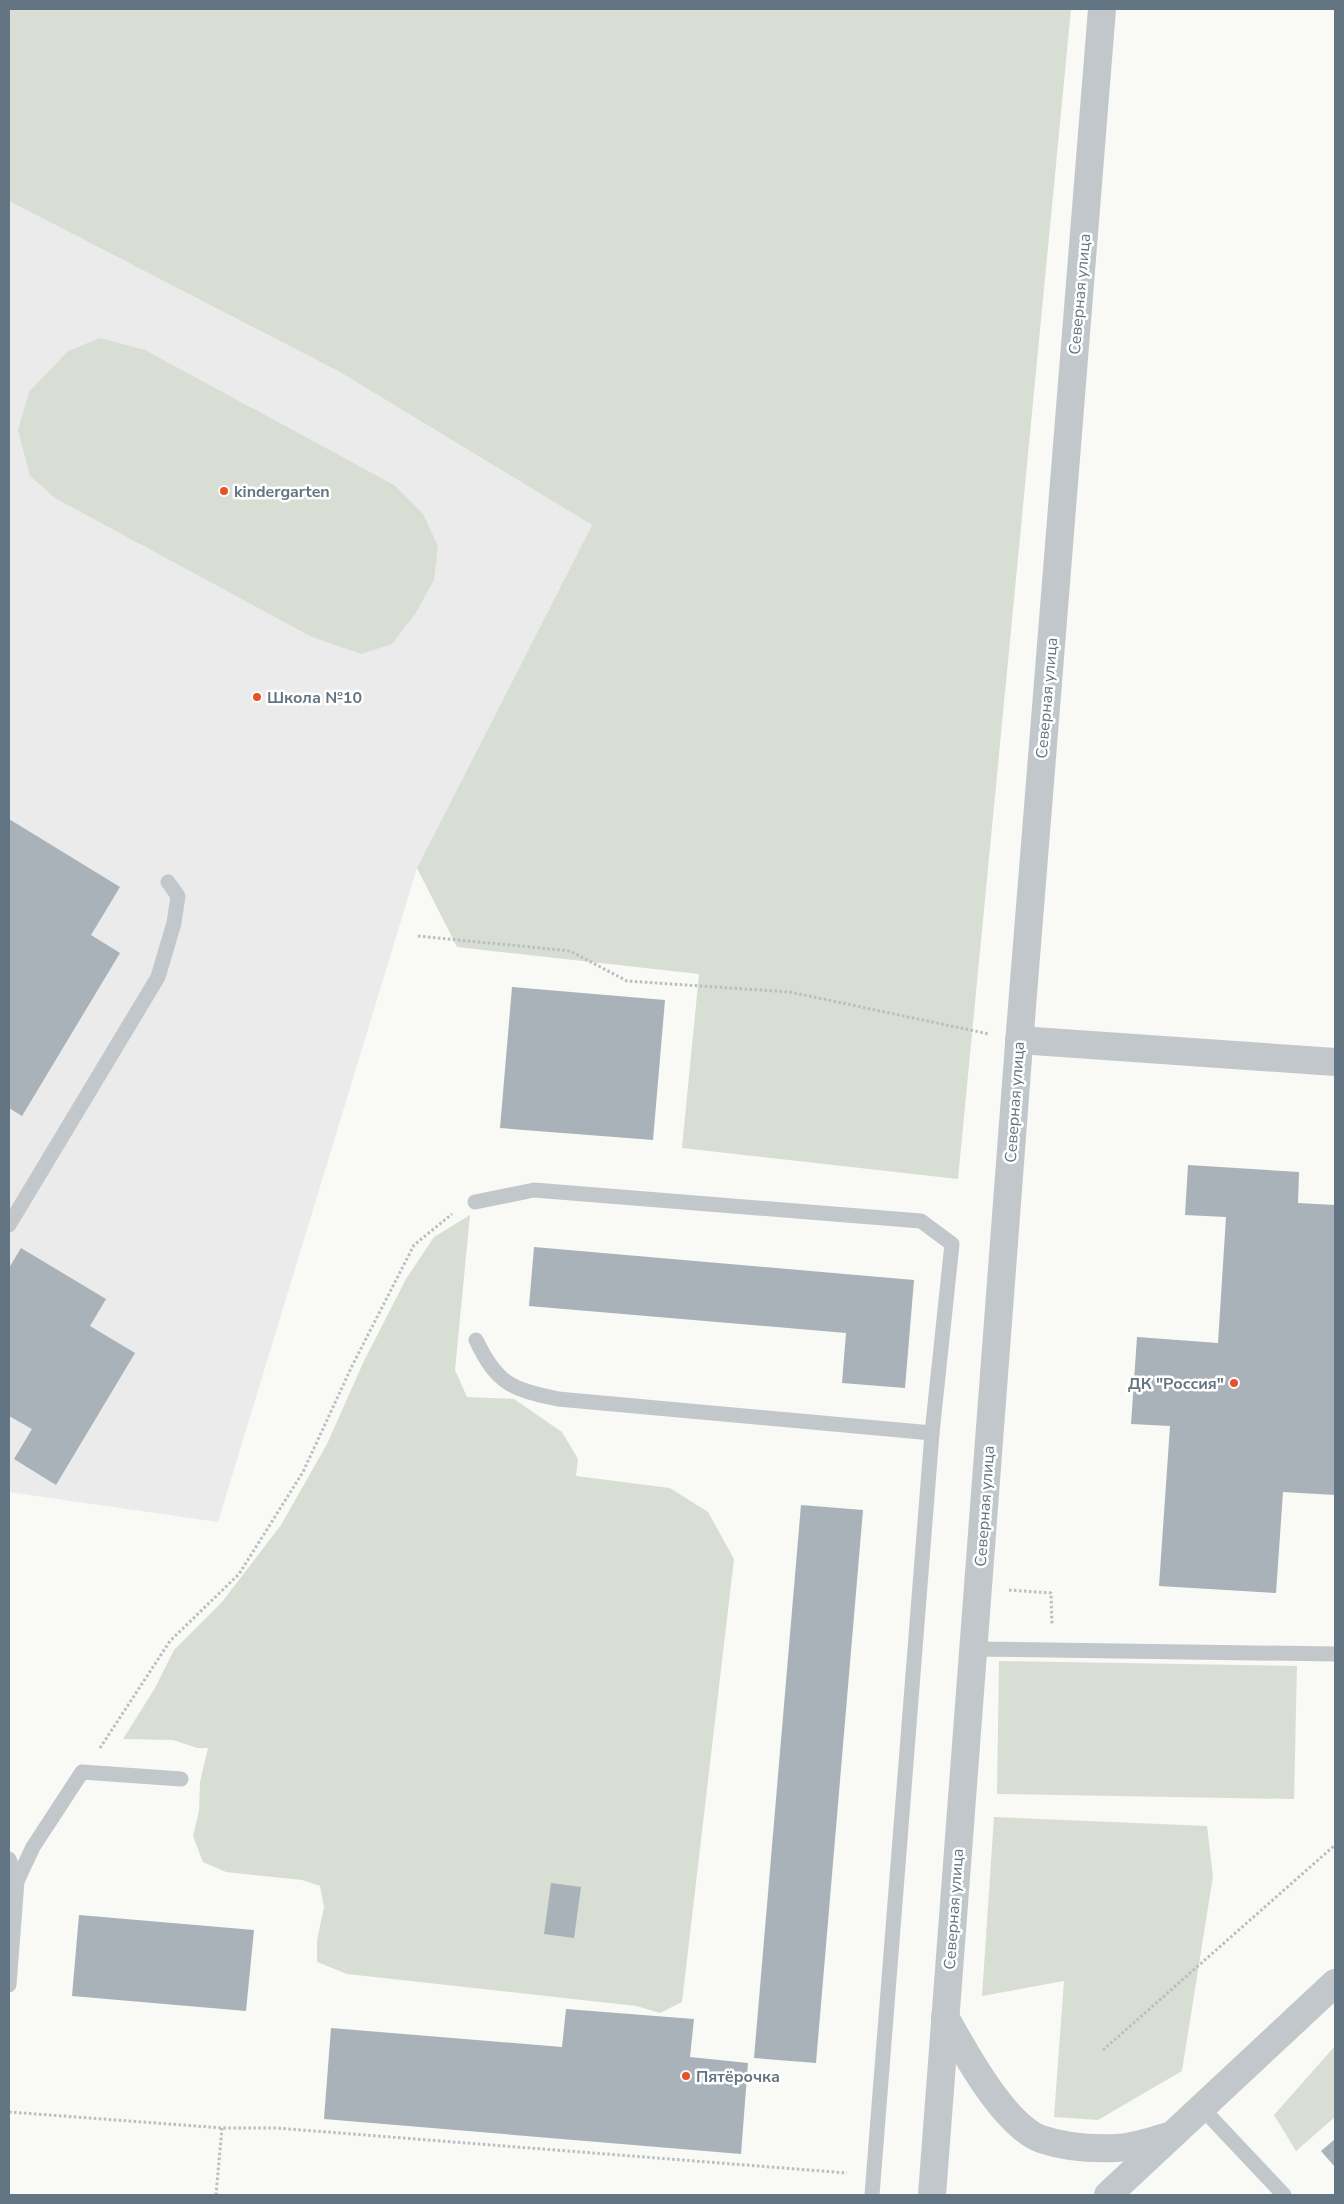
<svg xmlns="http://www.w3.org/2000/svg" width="1344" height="2204" font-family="'Nunito Sans',sans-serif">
	<rect width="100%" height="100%" fill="#f9f9f6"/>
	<polygon fill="#eaebea" points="9,201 338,371 592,525 417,868 218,1522 9,1492"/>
	<g fill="#d9ded5">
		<polygon points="9,9 1071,9 958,1179 682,1148 699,974 457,947 417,868 592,525 338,371 9,201"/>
		<polygon points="100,338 145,350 394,485 423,514 438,546 434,580 415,614 392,644 361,654 312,637 55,498 30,476 18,430 29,392 68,351"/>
		<polygon points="470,1215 455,1370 467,1397 514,1399 562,1432 578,1459 576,1476 670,1488 708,1512 734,1559 682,2002 660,2013 636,2006 347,1974 317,1962 317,1940 324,1907 320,1886 302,1880 226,1872 203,1862 193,1836 199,1811 200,1782 208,1748 197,1748 173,1740 123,1739 155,1688 174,1650 222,1602 281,1525 327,1444 363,1363 406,1279 434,1237"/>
		<polygon points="999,1661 1297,1666 1294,1799 997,1794"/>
		<polygon points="994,1817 1207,1826 1213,1876 1182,2071 1098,2120 1054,2117 1064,1981 982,1996"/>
		<polygon points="1335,2046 1335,2117 1296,2151 1274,2115"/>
	</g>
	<g fill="#a9b2b8">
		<polygon points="9,819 120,887 91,935 120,953 22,1116 9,1108"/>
		<polygon points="512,987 665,1000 653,1140 500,1128"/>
		<polygon points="1188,1165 1299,1172 1298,1203 1335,1205 1335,1495 1283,1492 1276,1593 1159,1586 1170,1426 1131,1424 1137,1337 1218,1343 1226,1217 1185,1215"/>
		<polygon points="534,1247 914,1280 905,1388 842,1383 846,1333 529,1306"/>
		<polygon points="21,1248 106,1299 90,1326 135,1353 56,1485 14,1459 32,1429 9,1416 9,1268"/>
		<polygon points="801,1505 863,1510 816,2063 754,2058"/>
		<polygon points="551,1883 581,1887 574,1938 544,1934"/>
		<polygon points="79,1915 254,1930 246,2011 72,1996"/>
		<polygon points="566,2009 694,2019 690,2057 748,2063 741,2154 324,2119 331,2028 562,2047"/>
		<polygon points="1335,2139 1335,2167 1321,2151"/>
	</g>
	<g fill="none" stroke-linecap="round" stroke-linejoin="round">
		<g stroke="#babec1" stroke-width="3" stroke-dasharray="2.5 2.5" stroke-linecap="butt">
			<polyline points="418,936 570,951 627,981 790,992 989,1034"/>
			<polyline points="1009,1590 1051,1593 1052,1625"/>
			<polyline points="100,1748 170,1641 239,1574 303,1472 352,1366 414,1245 452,1214"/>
			<polyline points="1103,2050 1335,1845"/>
			<polyline points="9,2112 222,2128 276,2128 847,2173"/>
			<polyline points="216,2195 222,2128"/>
		</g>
		<g stroke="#c2c7cb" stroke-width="15">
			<polyline points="475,1202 534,1190 921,1221 952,1244 932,1433 872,2195"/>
			<polyline points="9,1225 158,977 174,923 178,896 168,882"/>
			<path d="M476 1340C497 1384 511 1389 558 1399L932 1433"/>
			<polyline points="973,1649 1335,1654"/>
			<polyline points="9,1859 17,1881"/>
			<polyline points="9,1985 17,1881 33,1847 82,1772 181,1779"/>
			<polyline points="1201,2107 1284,2195"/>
		</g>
		<g stroke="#c2c7cb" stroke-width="28">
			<polyline points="1019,1040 1335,1062"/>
			<path d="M945 2017C964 2051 1004 2125 1041 2139 1064 2147 1093 2149 1117 2148 1135 2147 1153 2140 1170 2136"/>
			<polyline points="932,2195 1019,1044 1102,9"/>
			<polyline points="1108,2195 1335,1983"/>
		</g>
	</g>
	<g fill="#e65329" stroke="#fff" stroke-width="2">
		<circle cx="224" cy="491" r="5"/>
		<circle cx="257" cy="697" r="5"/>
		<circle cx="1234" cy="1383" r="5"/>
		<circle cx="686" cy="2076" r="5"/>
	</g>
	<g text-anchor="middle" stroke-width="5" stroke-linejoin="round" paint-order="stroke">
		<g font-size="16" fill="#637582" stroke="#fff">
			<text transform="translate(1079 294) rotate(-85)" y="6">Северная улица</text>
			<text transform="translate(1046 698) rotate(-85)" y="6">Северная улица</text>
			<text transform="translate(1014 1102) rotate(-86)" y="6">Северная улица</text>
			<text transform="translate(984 1506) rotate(-86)" y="6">Северная улица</text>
			<text transform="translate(953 1909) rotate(-86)" y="6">Северная улица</text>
		</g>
		<g font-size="16" font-weight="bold" fill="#637582" stroke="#fff" text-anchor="start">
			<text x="234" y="497">kindergarten</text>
			<text x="267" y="703">Школа №10</text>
			<text x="1224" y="1389" text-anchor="end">ДК "Россия"</text>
			<text x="696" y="2082">Пятёрочка</text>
		</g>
	</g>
	<rect width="1344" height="2204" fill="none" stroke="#637582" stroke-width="20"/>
</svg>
